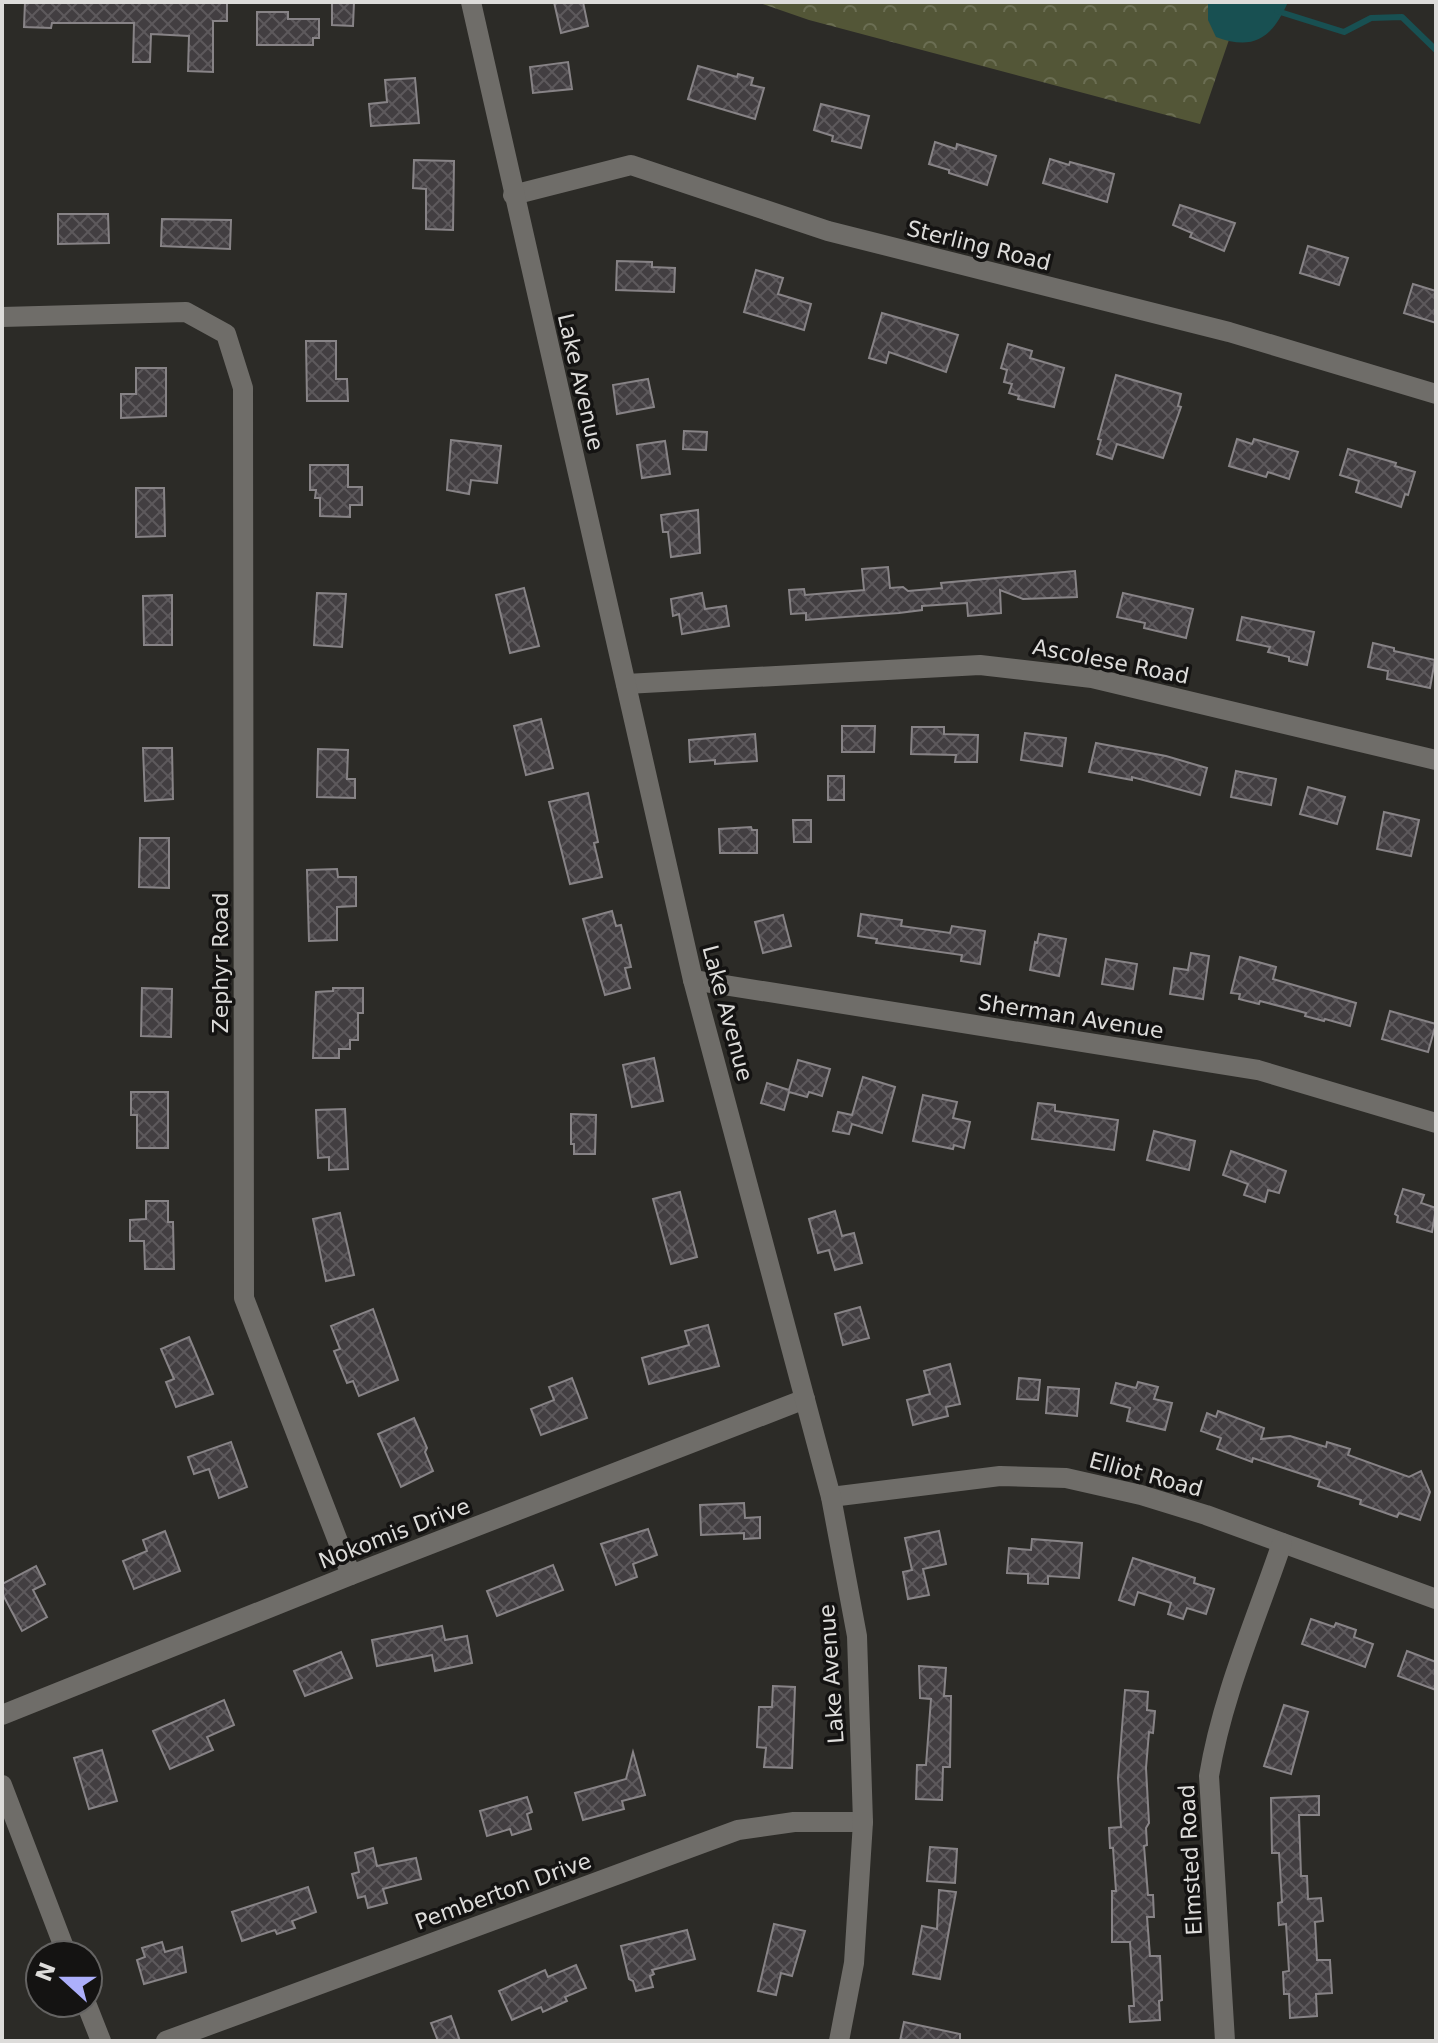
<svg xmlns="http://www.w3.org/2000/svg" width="1438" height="2043" font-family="'DejaVu Sans',sans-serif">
	<defs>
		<pattern id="park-crowns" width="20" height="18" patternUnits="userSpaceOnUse" patternTransform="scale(2)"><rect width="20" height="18" fill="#535637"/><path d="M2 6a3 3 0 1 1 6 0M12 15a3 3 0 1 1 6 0" fill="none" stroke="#6b6e53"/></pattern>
		<pattern id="building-cross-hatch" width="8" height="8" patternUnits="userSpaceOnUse" patternTransform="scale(2)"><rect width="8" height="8" fill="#423e41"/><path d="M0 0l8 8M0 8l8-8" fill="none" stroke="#5d595c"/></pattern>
	</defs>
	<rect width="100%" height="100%" fill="#2c2b27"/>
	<polygon fill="url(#park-crowns)" points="757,2 1242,2 1200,124 809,20"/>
	<path fill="#185052" d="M1208 2H1288C1272 38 1254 51 1216 37L1208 20Z"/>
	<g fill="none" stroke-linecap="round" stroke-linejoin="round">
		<polyline stroke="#185052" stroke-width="6" points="1277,11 1344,32 1371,18 1402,17 1436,50"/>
	</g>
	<g fill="url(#building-cross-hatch)" stroke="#878386" stroke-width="2">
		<polygon points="25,2 227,2 227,21 213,21 213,72 188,71 189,36 151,34 150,62 133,62 134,23 52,23 51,28 24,27"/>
		<polygon points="332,2 354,2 353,26 332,25"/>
		<polygon points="554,2 583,2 588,26 561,33"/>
		<polygon points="257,12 288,12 288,19 319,19 319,38 313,38 313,45 257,45"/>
		<polygon points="568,62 572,89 533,93 530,67"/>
		<polygon points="698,66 737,77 738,74 753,78 751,85 764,88 755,119 688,99"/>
		<polygon points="415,78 419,123 371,126 369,104 387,102 385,80"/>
		<polygon points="821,104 869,116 861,148 832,141 833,136 814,130"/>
		<polygon points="935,142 956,149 957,144 996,156 987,185 949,173 949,170 929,164"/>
		<polygon points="1050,159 1069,165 1070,162 1114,174 1107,202 1043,183"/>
		<polygon points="414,160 454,161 453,230 426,229 426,189 413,188"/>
		<polygon points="1180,205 1235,223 1224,251 1190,237 1192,233 1173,225"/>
		<polygon points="58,214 108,214 109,243 58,244"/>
		<polygon points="162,219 231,220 230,249 161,246"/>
		<polygon points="1308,246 1348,258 1339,285 1300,273"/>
		<polygon points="617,261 652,262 652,267 675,268 674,292 616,290"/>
		<polygon points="756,270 783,278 778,294 811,304 804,330 744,312"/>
		<polygon points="1413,284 1436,291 1436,323 1404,313"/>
		<polygon points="882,313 958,335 946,372 889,352 886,363 869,358"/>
		<polygon points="306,341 336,341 336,379 347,379 348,401 307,401"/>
		<polygon points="1008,344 1032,351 1030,358 1064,368 1054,407 1018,399 1019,396 1009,393 1012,384 1004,382 1007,370 1001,368"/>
		<polygon points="136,368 166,368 166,416 121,418 121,394 136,394"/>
		<polygon points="1116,375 1181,394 1178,406 1181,407 1163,458 1117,444 1112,459 1097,454 1101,440 1098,439"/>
		<polygon points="648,379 654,407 617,414 613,385"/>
		<polygon points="684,431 707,432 706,450 683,449"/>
		<polygon points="1237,439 1252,444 1254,439 1298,452 1289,479 1268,472 1266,477 1229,466"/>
		<polygon points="451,440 501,446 497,483 471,480 469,494 447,490"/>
		<polygon points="665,441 670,474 642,478 637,445"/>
		<polygon points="1348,449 1396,463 1395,466 1415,472 1408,495 1405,494 1401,507 1356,492 1359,481 1340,475"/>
		<polygon points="310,465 348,465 348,487 362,487 362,505 350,505 350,517 320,516 320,498 315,498 316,490 310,490"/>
		<polygon points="136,488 164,488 165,536 136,537"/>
		<polygon points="698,510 700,553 671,557 668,532 663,532 661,515"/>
		<polygon points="888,567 890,588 903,587 908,591 942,588 941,583 1075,571 1077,597 1023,599 1000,590 1001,613 968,616 967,603 922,606 922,610 899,613 806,620 806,613 791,614 789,590 804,589 805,595 864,590 862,569"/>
		<polygon points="524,588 539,646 510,653 496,595"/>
		<polygon points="317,593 346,594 342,647 314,645"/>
		<polygon points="702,593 705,609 726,606 729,626 682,634 679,614 673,616 671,599"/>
		<polygon points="1123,593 1193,609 1186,638 1144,628 1145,623 1117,617"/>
		<polygon points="172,595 172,645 144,645 143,596"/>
		<polygon points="1242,617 1314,632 1307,665 1289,661 1289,657 1268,652 1270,647 1237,640"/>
		<polygon points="1373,643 1394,648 1394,651 1435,660 1430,688 1387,679 1388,671 1368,667"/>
		<polygon points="541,719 553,768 526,775 514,726"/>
		<polygon points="842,726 875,726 874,752 842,752"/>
		<polygon points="912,727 944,727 944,734 978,735 977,762 955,762 956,755 911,754"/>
		<polygon points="1025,733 1066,738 1062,766 1021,760"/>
		<polygon points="755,734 757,761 715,764 715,760 690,762 689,740"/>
		<polygon points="1096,743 1166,756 1207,768 1200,795 1132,777 1132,780 1089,772"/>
		<polygon points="143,748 172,748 173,799 145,801"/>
		<polygon points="318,749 348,750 347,779 355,779 355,798 317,797"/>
		<polygon points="1236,771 1276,779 1271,805 1231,797"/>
		<rect x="828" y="776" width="16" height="24"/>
		<polygon points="1308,787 1345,797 1337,824 1300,814"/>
		<polygon points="588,793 598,842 594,843 602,877 570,884 549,802"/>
		<polygon points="1384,812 1419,820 1411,856 1377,849"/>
		<polygon points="793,820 811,820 811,842 794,842"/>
		<polygon points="751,827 752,830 757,830 757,853 720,853 719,829"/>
		<polygon points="140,838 169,838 169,888 139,887"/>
		<polygon points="337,869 338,877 356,877 356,906 337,907 337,940 309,941 307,870"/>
		<polygon points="612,911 616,926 621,925 631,967 625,968 630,988 605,995 583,919"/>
		<polygon points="861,914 902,920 901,926 950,933 952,926 985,931 980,964 961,961 962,955 876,943 877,939 858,936"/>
		<polygon points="783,915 791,946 763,953 755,922"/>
		<polygon points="1039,934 1066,939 1059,976 1030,970 1035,942 1037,943"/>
		<polygon points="1191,953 1209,956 1203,999 1170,994 1174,968 1188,970"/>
		<polygon points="1240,957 1276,967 1273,979 1356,1003 1350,1026 1325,1019 1324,1021 1305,1016 1306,1013 1260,1001 1259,1004 1239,999 1240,994 1231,993"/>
		<polygon points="1106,959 1137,964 1133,989 1102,984"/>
		<polygon points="142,988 172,989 171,1037 141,1036"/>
		<polygon points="333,988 363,988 363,1013 358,1013 358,1040 350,1040 350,1049 339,1049 339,1058 313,1058 316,992 333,991"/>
		<polygon points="1390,1011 1436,1024 1428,1052 1382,1039"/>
		<polygon points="654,1058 663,1101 632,1107 623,1065"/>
		<polygon points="798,1060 830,1069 822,1096 809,1092 807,1097 789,1092 784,1110 761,1103 767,1083 789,1090"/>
		<polygon points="863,1077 895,1087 882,1133 852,1124 849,1134 833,1131 838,1112 852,1115"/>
		<polygon points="131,1092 168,1092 168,1148 137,1148 137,1115 131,1115"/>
		<polygon points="923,1095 957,1102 953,1118 970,1122 964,1148 954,1145 953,1149 913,1141"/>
		<polygon points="1038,1103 1055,1105 1055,1111 1118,1120 1114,1150 1032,1139"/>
		<polygon points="345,1109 348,1169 329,1170 329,1157 318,1158 316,1110"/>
		<polygon points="571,1114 596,1115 595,1154 574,1154 574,1144 571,1144"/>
		<polygon points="1154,1131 1195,1141 1189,1170 1147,1160"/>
		<polygon points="1231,1151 1286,1171 1279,1193 1268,1190 1265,1202 1244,1195 1248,1184 1223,1175"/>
		<polygon points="1403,1189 1424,1195 1421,1203 1436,1208 1432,1232 1397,1222 1398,1216 1395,1214"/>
		<polygon points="680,1192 697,1257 671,1264 653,1199"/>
		<polygon points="146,1201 168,1201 168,1222 173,1222 174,1269 145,1269 144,1241 130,1241 130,1220 146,1219"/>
		<polygon points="835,1211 842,1236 854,1233 862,1263 835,1270 829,1250 818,1253 809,1219"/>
		<polygon points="340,1213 354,1275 326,1281 313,1219"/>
		<polygon points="860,1307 869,1338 843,1345 835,1314"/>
		<polygon points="373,1309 398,1380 359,1396 353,1381 347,1383 334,1351 340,1349 331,1326"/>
		<polygon points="708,1325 719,1366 649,1384 642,1358 689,1345 685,1331"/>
		<polygon points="189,1337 213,1394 176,1407 166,1382 174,1379 161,1349"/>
		<polygon points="950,1364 960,1404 946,1407 948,1416 913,1425 907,1400 930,1394 924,1371"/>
		<polygon points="572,1378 587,1418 541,1435 531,1409 554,1400 549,1387"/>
		<polygon points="1019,1378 1040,1380 1038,1400 1017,1399"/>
		<polygon points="1138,1382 1158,1387 1154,1399 1172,1403 1165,1430 1127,1421 1130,1408 1111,1403 1116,1383 1136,1388"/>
		<polygon points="1048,1387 1079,1389 1077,1416 1046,1413"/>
		<polygon points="1218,1411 1264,1428 1261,1439 1290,1436 1326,1447 1327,1442 1350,1449 1348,1455 1409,1477 1421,1471 1430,1492 1420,1520 1399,1513 1397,1517 1360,1504 1361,1500 1318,1486 1320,1480 1253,1458 1252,1462 1217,1449 1221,1438 1201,1431 1207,1413 1216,1417"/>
		<polygon points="414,1418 427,1448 425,1452 433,1471 401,1487 378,1434"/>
		<polygon points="231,1442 247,1487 219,1498 209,1469 194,1474 188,1457"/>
		<polygon points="744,1503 745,1518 760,1517 760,1538 744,1539 744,1533 701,1535 700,1505"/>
		<polygon points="648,1529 657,1555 633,1564 637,1577 616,1585 601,1544"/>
		<polygon points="165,1531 180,1571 134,1589 123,1561 147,1551 143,1540"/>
		<polygon points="939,1531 946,1564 923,1569 929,1595 908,1599 903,1572 912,1570 905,1538"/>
		<polygon points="1032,1539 1082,1543 1079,1578 1048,1576 1048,1584 1028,1583 1028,1574 1007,1573 1009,1548 1031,1550"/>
		<polygon points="1133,1558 1195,1578 1194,1583 1214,1589 1206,1614 1187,1608 1183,1619 1168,1614 1171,1603 1138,1592 1134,1605 1119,1600"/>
		<polygon points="553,1565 563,1590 497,1616 487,1591"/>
		<polygon points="36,1566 45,1584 33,1590 47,1617 22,1631 2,1593 2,1584"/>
		<polygon points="1311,1619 1334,1627 1336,1623 1356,1630 1354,1637 1373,1644 1365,1667 1302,1644"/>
		<polygon points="442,1626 445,1640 467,1636 472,1663 435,1671 432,1655 377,1666 372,1640"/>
		<polygon points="1407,1651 1436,1662 1436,1690 1398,1676"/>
		<polygon points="341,1652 352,1678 305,1696 294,1671"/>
		<polygon points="919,1666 946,1668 944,1696 951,1696 950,1767 943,1767 942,1800 916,1799 917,1765 926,1765 931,1699 920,1698"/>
		<polygon points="773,1686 795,1687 792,1768 764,1767 766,1748 757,1747 759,1707 772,1707"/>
		<polygon points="1125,1690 1148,1692 1147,1710 1155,1711 1153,1733 1149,1732 1146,1768 1149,1823 1146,1828 1147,1845 1144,1846 1148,1895 1153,1895 1154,1917 1147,1917 1150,1956 1160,1956 1162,2000 1159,2001 1160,2020 1130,2022 1129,2006 1134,2006 1130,1942 1112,1942 1112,1891 1116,1891 1113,1848 1110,1848 1109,1828 1121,1827 1118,1778"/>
		<polygon points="224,1700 234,1725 207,1737 213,1750 170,1769 153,1731"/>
		<polygon points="1284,1705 1308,1712 1291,1774 1264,1766"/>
		<polygon points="102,1750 117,1801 89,1809 74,1758"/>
		<polygon points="633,1752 645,1795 622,1801 624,1809 583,1820 575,1793 626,1779"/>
		<polygon points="1319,1796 1319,1815 1299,1815 1301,1876 1307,1876 1308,1899 1321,1898 1323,1921 1315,1922 1317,1960 1330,1960 1332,1993 1316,1994 1317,2016 1290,2018 1289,1994 1284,1994 1283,1972 1289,1971 1286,1924 1279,1925 1278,1903 1282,1902 1279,1853 1272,1853 1271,1798"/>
		<polygon points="527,1797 532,1812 527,1814 531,1829 512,1835 510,1829 487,1836 480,1811"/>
		<polygon points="930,1847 957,1849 955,1883 927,1881"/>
		<polygon points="373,1848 377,1866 416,1858 421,1879 383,1889 387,1903 368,1908 365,1896 358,1898 352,1874 359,1872 355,1853"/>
		<polygon points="308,1887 316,1912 292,1921 295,1928 277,1934 275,1930 242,1941 232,1912"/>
		<polygon points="939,1890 956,1892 940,1979 913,1974 922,1926 937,1929"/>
		<polygon points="774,1924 805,1931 792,1976 781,1973 776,1995 758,1991"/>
		<polygon points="687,1930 695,1959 652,1970 654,1974 650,1976 653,1987 636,1991 633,1981 629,1979 621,1946"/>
		<polygon points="162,1942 165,1952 182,1947 186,1972 144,1984 137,1960 145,1957 142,1948"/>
		<polygon points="576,1965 586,1988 565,1997 567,2001 543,2012 541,2007 512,2020 499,1991 545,1970 548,1977"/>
		<polygon points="451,2016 460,2041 438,2041 431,2023"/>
		<polygon points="904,2022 960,2034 960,2041 900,2041"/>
	</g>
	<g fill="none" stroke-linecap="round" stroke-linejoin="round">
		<g stroke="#6f6d69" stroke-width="20">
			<polyline points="513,195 631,165 828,231 1229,332 1436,394"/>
			<polyline points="2,317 186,312 226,334 243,388 244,1298 351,1575"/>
			<polyline points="626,684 980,665 1092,678 1436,760"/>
			<polyline points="693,980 1258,1070 1436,1123"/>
			<polyline points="831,1497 1000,1476 1066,1478 1141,1495 1206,1515 1436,1599"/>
			<polyline points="2,1715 351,1575 805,1399"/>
			<polyline points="2,1785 67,1955"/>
			<polyline points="86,2003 101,2041"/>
			<polyline points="166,2041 738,1830 794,1822 863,1822"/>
			<path d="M1225 2041 1209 1776C1222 1696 1256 1620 1282 1543"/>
		</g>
		<polyline stroke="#6f6d69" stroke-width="20" points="471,2 693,980 831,1497 857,1636 863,1822 854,1963 839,2041"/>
	</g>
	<g text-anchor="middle" stroke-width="7" stroke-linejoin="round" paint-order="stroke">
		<g font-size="22" fill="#dddcda" stroke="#141312">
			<text transform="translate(979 245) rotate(14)" y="8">Sterling Road</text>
			<text transform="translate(581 382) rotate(77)" y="8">Lake Avenue</text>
			<text transform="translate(1111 661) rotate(11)" y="8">Ascolese Road</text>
			<text transform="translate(220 963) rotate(-90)" y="8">Zephyr Road</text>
			<text transform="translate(728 1013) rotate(75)" y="8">Lake Avenue</text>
			<text transform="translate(1071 1016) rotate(9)" y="8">Sherman Avenue</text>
			<text transform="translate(1146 1474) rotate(15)" y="8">Elliot Road</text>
			<text transform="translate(394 1533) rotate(-21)" y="8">Nokomis Drive</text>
			<text transform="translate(831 1674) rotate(-94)" y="8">Lake Avenue</text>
			<text transform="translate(1190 1860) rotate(-93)" y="8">Elmsted Road</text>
			<text transform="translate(503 1891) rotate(-20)" y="8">Pemberton Drive</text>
		</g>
	</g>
	<rect width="1438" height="2043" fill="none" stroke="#dddcda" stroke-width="8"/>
	<g transform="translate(64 1979) rotate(291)"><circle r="38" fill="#141312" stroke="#646362" stroke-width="2"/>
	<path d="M0-6L14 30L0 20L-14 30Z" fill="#acaffb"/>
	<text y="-12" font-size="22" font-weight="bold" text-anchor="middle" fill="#dddcda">N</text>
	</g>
</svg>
